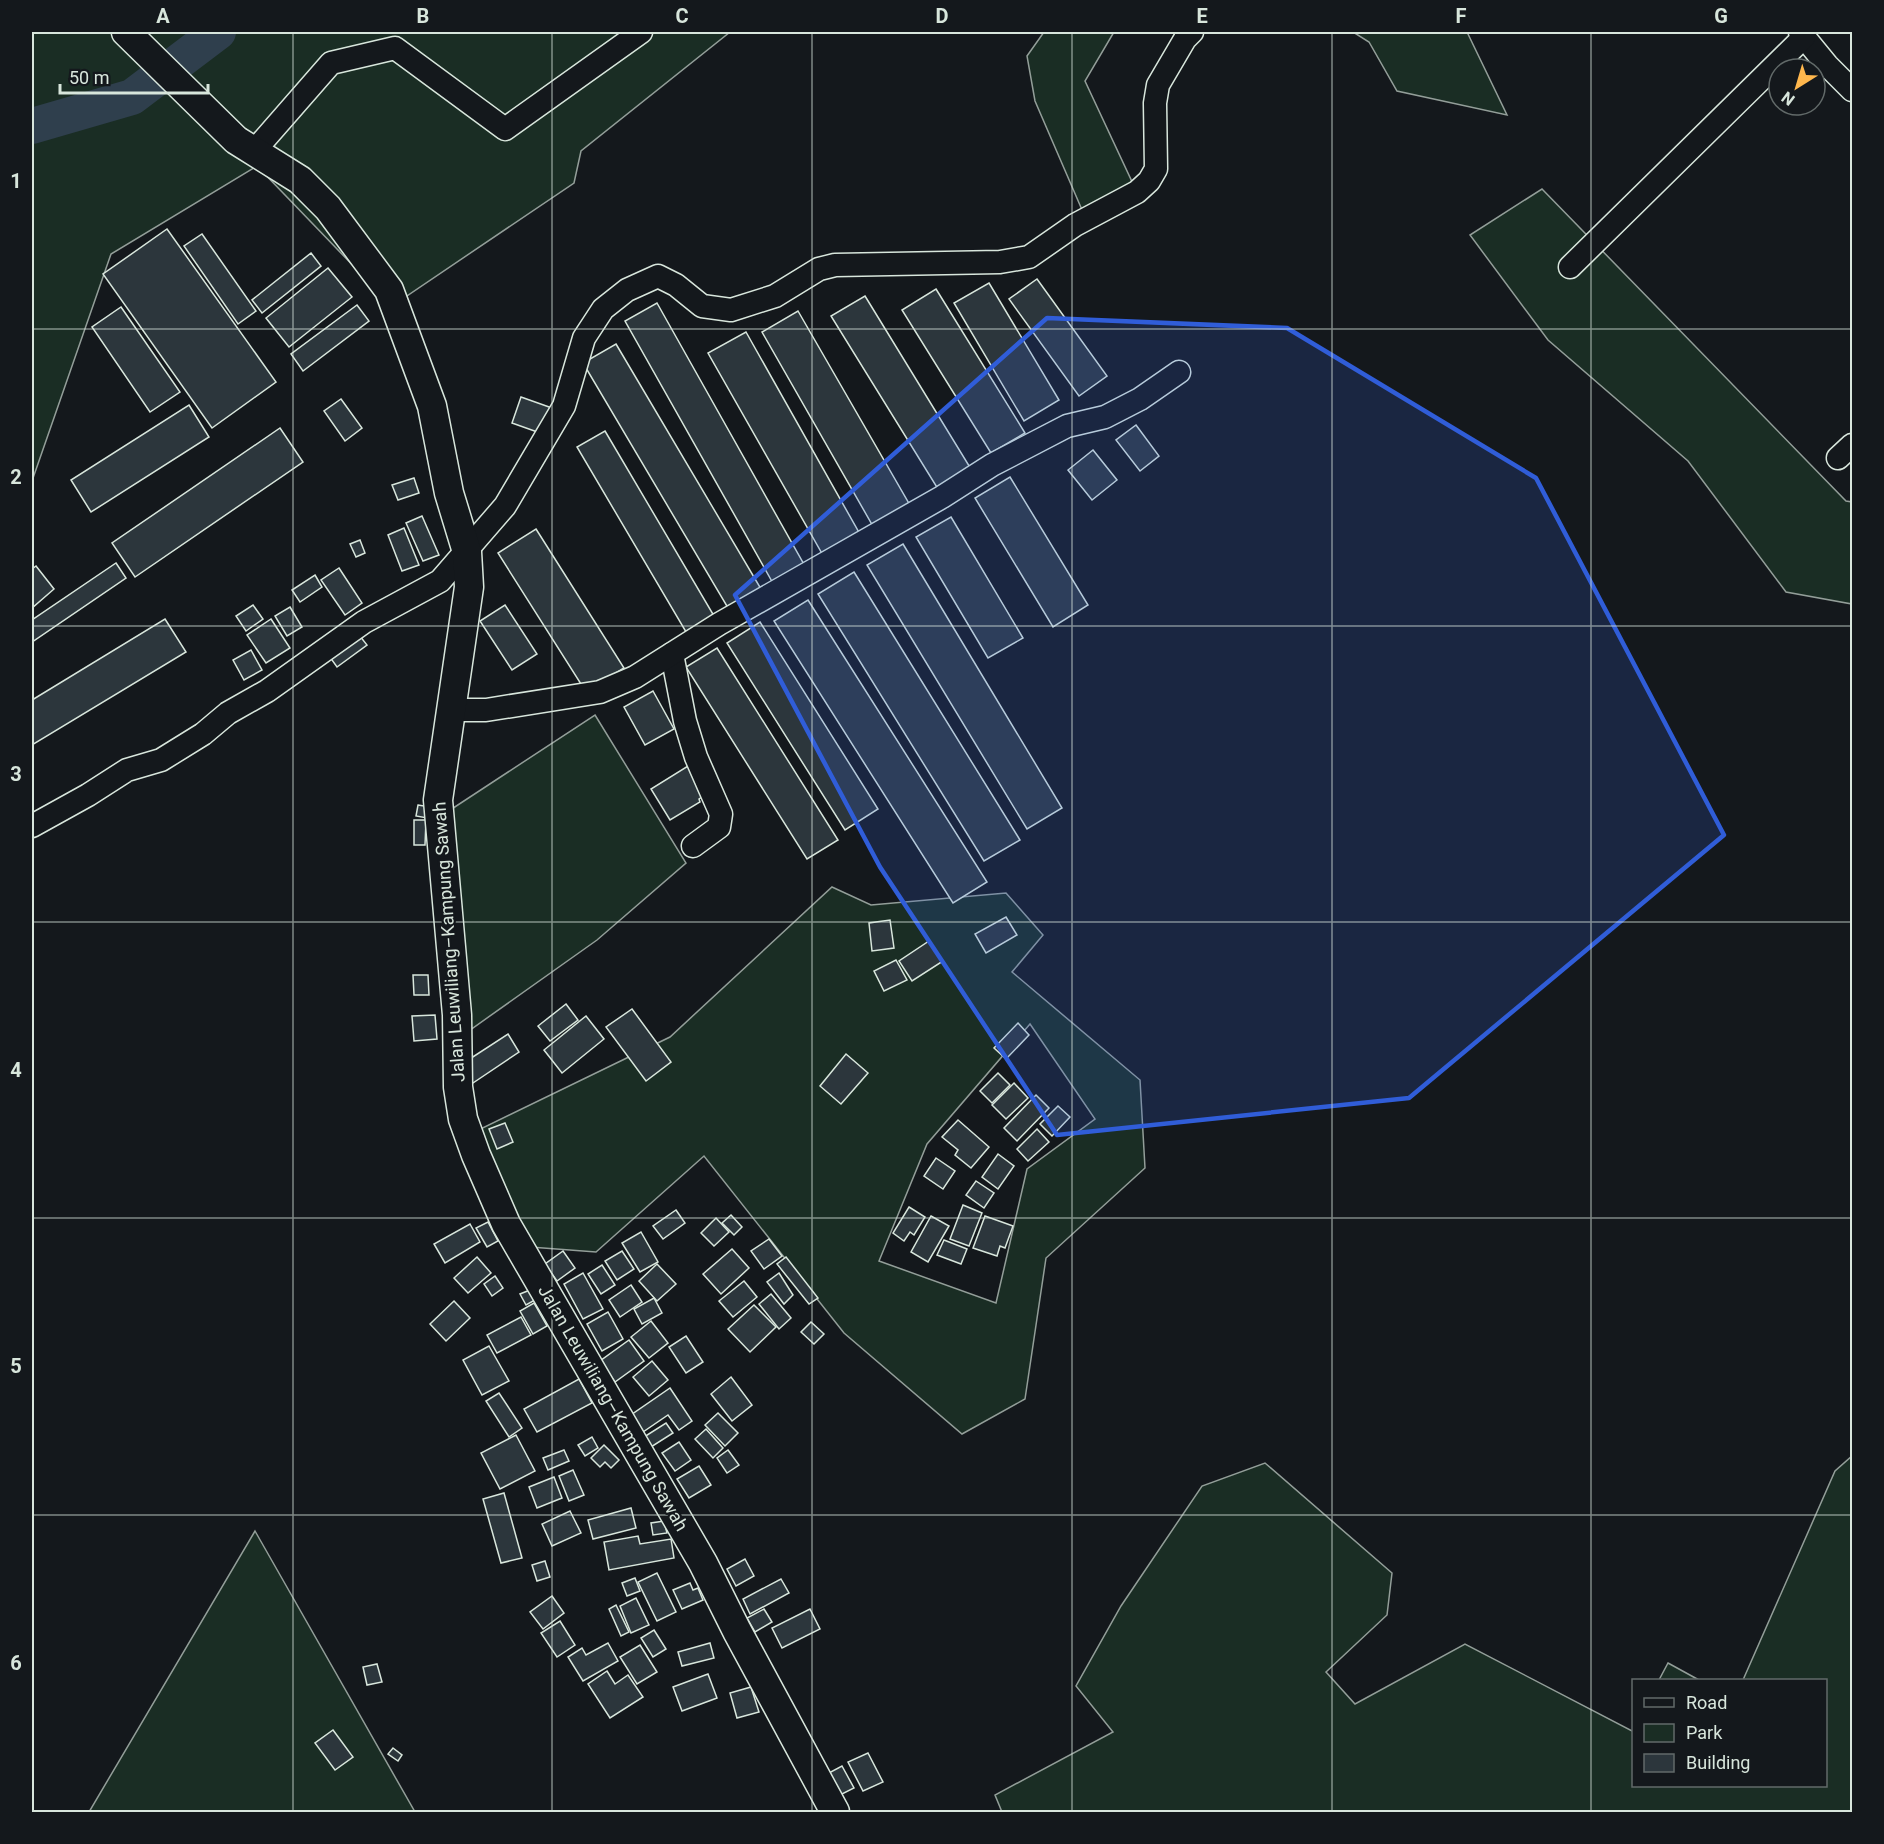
<svg xmlns="http://www.w3.org/2000/svg" width="1884" height="1844" font-family="Roboto,sans-serif">
  <style>
    .green { fill: #1a2d24; stroke: #939e99; stroke-width: 1.5; fill-rule: evenodd }
    .lines { fill: none; stroke-linecap: round; stroke-linejoin: round }
    .river { stroke: #2f3f4d; stroke-width: 36 }
    .building { fill: #2c363c; stroke: #d8e6dc; stroke-width: 1.5 }
    .minor-casing { stroke: #d8e6dc; stroke-width: 25 }
    .major-casing { stroke: #d8e6dc; stroke-width: 31 }
    .minor { stroke: #14181c; stroke-width: 22 }
    .major { stroke: #14181c; stroke-width: 28 }
    .marked { fill: #305dd8; fill-opacity: 0.2; stroke: #305dd8; stroke-width: 4.5; stroke-linejoin: round }
    .grid { fill: none; stroke: #d8e6dc; stroke-width: 1.5; stroke-opacity: 0.55 }
    .labels { text-anchor: middle; stroke-width: 4.5; stroke-linejoin: round; paint-order: stroke }
    .street-label { font-size: 18px; fill: #d8e6dc; stroke: #14181c }
    .neatline { fill: none; stroke: #d8e6dc; stroke-width: 2 }
    .grid-label { font-size: 20px; text-anchor: middle; font-weight: bold; fill: #d8e6dc }
  </style>
  <rect width="100%" height="100%" fill="#14181c"/>
  <g class="green">
    <polygon points="32,32 730,32 581,151 574,183 392,306 257,166 111,254 32,481"/>
    <polygon points="1044,32 1114,32 1085,81 1141,201 1089,226 1035,101 1027,56"/>
    <polygon points="1353,32 1467,32 1507,115 1397,91 1369,42"/>
    <polygon points="1542,189 1846,501 1852,502 1852,604 1786,592 1688,461 1548,340 1470,235"/>
    <polygon points="595,715 686,863 597,940 449,1045 438,818"/>
    <path d="M832 887 871 905 1006 893 1043 935 1012 972 1140 1080 1145 1168 1046 1258 1025 1399 962 1434 844 1333 704 1156 596 1252 517 1246 464 1137 670 1037ZM1030 1024 1095 1119 1027 1169 996 1303 879 1261 927 1144Z"/>
    <polygon points="1852,1456 1852,1812 1002,1812 995,1795 1113,1732 1076,1686 1121,1606 1202,1486 1265,1463 1392,1573 1387,1615 1326,1672 1355,1704 1465,1644 1632,1731 1633,1729 1634,1786 1826,1786 1826,1680 1743,1680 1835,1471"/>
    <polygon points="255,1531 415,1812 89,1812"/>
    <polygon points="1668,1663 1699,1680 1659,1680"/>
  </g>
  <g class="lines">
    <polyline class="river" points="32,126 132,97 218,32"/>
  </g>
  <g class="building">
    <polygon points="167,229 276,382 212,428 103,274"/>
    <polygon points="202,234 256,311 238,324 184,246"/>
    <polygon points="311,253 321,266 262,313 252,300"/>
    <polygon points="328,268 352,297 289,347 266,318"/>
    <polygon points="1037,279 1107,376 1079,396 1009,299"/>
    <polygon points="989,283 1059,400 1024,421 954,303"/>
    <polygon points="936,289 1025,433 991,453 902,310"/>
    <polygon points="865,296 971,469 938,489 831,316"/>
    <polygon points="657,303 806,568 774,585 625,321"/>
    <polygon points="357,305 369,321 303,371 291,354"/>
    <polygon points="121,307 180,392 150,412 92,327"/>
    <polygon points="798,311 911,507 874,528 762,332"/>
    <polygon points="746,332 861,536 824,557 708,353"/>
    <polygon points="616,344 764,594 731,613 583,363"/>
    <polygon points="521,397 552,408 543,434 512,423"/>
    <polygon points="341,399 362,428 345,441 324,411"/>
    <polygon points="189,405 209,437 91,512 71,480"/>
    <polygon points="1136,425 1159,456 1140,471 1116,440"/>
    <polygon points="280,428 303,462 135,577 112,543"/>
    <polygon points="605,431 717,621 689,637 577,447"/>
    <polygon points="1093,450 1117,480 1092,500 1068,470"/>
    <polygon points="1010,477 1088,605 1053,627 975,498"/>
    <polygon points="414,478 419,493 398,500 392,485"/>
    <polygon points="422,516 439,555 423,561 406,523"/>
    <polygon points="951,517 1023,638 988,658 916,537"/>
    <polygon points="404,528 419,565 402,571 388,535"/>
    <polygon points="536,529 624,668 586,692 498,553"/>
    <polygon points="360,540 365,553 356,557 350,544"/>
    <polygon points="903,544 1062,808 1027,829 867,565"/>
    <polygon points="116,563 126,578 32,642 32,620"/>
    <polygon points="36,566 54,589 32,608 32,569"/>
    <polygon points="339,568 362,603 345,615 321,580"/>
    <polygon points="854,572 1020,840 984,861 818,594"/>
    <polygon points="315,575 322,587 300,602 292,590"/>
    <polygon points="808,600 987,882 953,903 774,621"/>
    <polygon points="253,605 263,619 246,631 236,616"/>
    <polygon points="505,605 537,654 512,670 480,621"/>
    <polygon points="290,607 302,627 287,636 275,616"/>
    <polygon points="165,619 186,652 32,745 32,700"/>
    <polygon points="271,619 290,648 266,663 247,635"/>
    <polygon points="760,622 878,809 845,830 727,643"/>
    <polygon points="356,631 367,645 337,667 327,653"/>
    <polygon points="717,648 838,840 807,859 686,667"/>
    <polygon points="251,650 262,670 244,680 233,660"/>
    <polygon points="653,691 674,729 645,745 624,707"/>
    <polygon points="688,766 706,794 699,799 700,802 670,820 651,789"/>
    <polygon points="418,805 430,807 427,818 416,816"/>
    <polygon points="414,820 426,820 425,845 414,845"/>
    <polygon points="1006,917 1017,935 986,953 975,934"/>
    <polygon points="890,920 894,948 872,951 869,923"/>
    <polygon points="929,941 943,961 912,981 899,961"/>
    <polygon points="896,960 907,980 884,991 874,971"/>
    <polygon points="413,975 428,975 429,995 414,995"/>
    <polygon points="566,1004 578,1020 550,1041 538,1026"/>
    <polygon points="632,1009 671,1062 646,1081 606,1027"/>
    <polygon points="435,1015 437,1039 414,1041 412,1016"/>
    <polygon points="586,1016 604,1039 562,1073 544,1050"/>
    <polygon points="1018,1023 1029,1035 1006,1059 994,1048"/>
    <polygon points="508,1034 519,1052 464,1089 462,1064"/>
    <polygon points="846,1054 868,1073 841,1104 820,1086"/>
    <polygon points="998,1073 1010,1085 992,1103 980,1091"/>
    <polygon points="1014,1083 1028,1098 1006,1119 992,1105"/>
    <polygon points="1036,1095 1049,1108 1017,1141 1004,1128"/>
    <polygon points="1058,1106 1070,1117 1052,1136 1040,1124"/>
    <polygon points="958,1120 989,1147 971,1168 955,1155 958,1150 942,1137"/>
    <polygon points="505,1123 513,1142 497,1149 489,1129"/>
    <polygon points="1037,1129 1049,1142 1028,1161 1017,1149"/>
    <polygon points="998,1154 1014,1166 998,1189 982,1177"/>
    <polygon points="936,1158 955,1171 943,1189 924,1176"/>
    <polygon points="976,1181 994,1193 984,1208 966,1195"/>
    <polygon points="963,1205 982,1213 969,1246 950,1239"/>
    <polygon points="909,1207 925,1217 914,1235 910,1232 904,1241 893,1233"/>
    <polygon points="676,1210 685,1223 663,1239 653,1226"/>
    <polygon points="731,1215 742,1227 734,1235 722,1223"/>
    <polygon points="931,1216 949,1226 928,1262 911,1252"/>
    <polygon points="985,1216 1013,1226 1005,1248 1000,1246 997,1256 973,1248"/>
    <polygon points="716,1218 729,1232 714,1246 701,1233"/>
    <polygon points="488,1222 498,1241 487,1247 476,1228"/>
    <polygon points="470,1224 480,1242 445,1263 434,1244"/>
    <polygon points="641,1232 658,1262 640,1272 622,1243"/>
    <polygon points="769,1239 782,1256 764,1269 751,1251"/>
    <polygon points="944,1240 967,1249 961,1264 937,1255"/>
    <polygon points="732,1249 749,1268 721,1294 703,1274"/>
    <polygon points="563,1251 575,1268 557,1281 545,1264"/>
    <polygon points="622,1251 634,1269 617,1280 605,1261"/>
    <polygon points="477,1257 491,1273 468,1293 454,1278"/>
    <polygon points="786,1257 818,1298 809,1304 777,1264"/>
    <polygon points="657,1264 676,1284 657,1301 639,1281"/>
    <polygon points="602,1265 615,1285 601,1294 588,1274"/>
    <polygon points="583,1273 603,1309 583,1319 564,1284"/>
    <polygon points="779,1273 793,1295 784,1304 767,1282"/>
    <polygon points="495,1276 503,1288 492,1296 484,1284"/>
    <polygon points="744,1281 757,1297 733,1317 719,1301"/>
    <polygon points="631,1285 642,1302 620,1317 609,1300"/>
    <polygon points="530,1290 535,1300 526,1305 520,1294"/>
    <polygon points="771,1294 791,1318 779,1329 759,1304"/>
    <polygon points="654,1298 662,1313 642,1324 634,1309"/>
    <polygon points="454,1301 470,1318 446,1341 430,1324"/>
    <polygon points="534,1303 547,1326 533,1334 520,1311"/>
    <polygon points="754,1305 776,1327 750,1352 728,1329"/>
    <polygon points="608,1312 623,1339 602,1351 587,1324"/>
    <polygon points="521,1317 531,1335 497,1353 487,1335"/>
    <polygon points="651,1321 668,1343 649,1358 631,1337"/>
    <polygon points="811,1322 824,1334 814,1344 801,1332"/>
    <polygon points="686,1336 703,1362 686,1373 669,1347"/>
    <polygon points="629,1340 644,1361 615,1382 600,1361"/>
    <polygon points="489,1346 509,1381 482,1395 463,1360"/>
    <polygon points="652,1361 668,1380 649,1396 633,1377"/>
    <polygon points="731,1377 752,1405 732,1421 711,1394"/>
    <polygon points="579,1379 592,1403 537,1432 524,1409"/>
    <polygon points="670,1388 692,1421 679,1430 668,1415 640,1434 628,1417"/>
    <polygon points="499,1393 522,1428 509,1437 486,1401"/>
    <polygon points="718,1413 738,1433 725,1446 705,1425"/>
    <polygon points="666,1423 673,1433 651,1447 644,1437"/>
    <polygon points="706,1429 723,1448 713,1458 695,1439"/>
    <polygon points="516,1435 535,1471 500,1489 481,1453"/>
    <polygon points="592,1437 598,1448 585,1456 578,1445"/>
    <polygon points="679,1442 691,1460 675,1471 662,1453"/>
    <polygon points="604,1445 619,1460 611,1468 605,1462 600,1467 591,1458"/>
    <polygon points="564,1450 569,1461 548,1470 543,1458"/>
    <polygon points="728,1450 739,1465 727,1473 717,1458"/>
    <polygon points="699,1466 711,1485 689,1498 677,1479"/>
    <polygon points="573,1470 584,1495 569,1501 559,1476"/>
    <polygon points="554,1477 562,1498 537,1508 529,1487"/>
    <polygon points="504,1493 522,1558 501,1563 483,1499"/>
    <polygon points="631,1508 636,1528 593,1539 588,1520"/>
    <polygon points="570,1511 581,1533 552,1546 542,1524"/>
    <polygon points="664,1521 667,1533 653,1535 651,1523"/>
    <polygon points="638,1536 640,1544 671,1539 674,1558 609,1570 604,1542"/>
    <polygon points="745,1559 754,1576 736,1586 727,1569"/>
    <polygon points="545,1561 550,1577 537,1581 532,1565"/>
    <polygon points="657,1573 676,1612 657,1621 638,1582"/>
    <polygon points="635,1578 640,1591 627,1596 622,1583"/>
    <polygon points="781,1579 789,1593 750,1614 743,1599"/>
    <polygon points="690,1583 693,1590 698,1588 703,1600 682,1609 673,1590"/>
    <polygon points="552,1596 564,1613 543,1629 530,1612"/>
    <polygon points="636,1598 649,1625 631,1633 620,1606"/>
    <polygon points="616,1605 629,1632 621,1636 609,1609"/>
    <polygon points="764,1609 772,1622 755,1632 747,1618"/>
    <polygon points="810,1609 820,1629 782,1648 772,1628"/>
    <polygon points="560,1621 575,1645 557,1657 541,1633"/>
    <polygon points="654,1630 666,1649 653,1657 641,1638"/>
    <polygon points="608,1643 618,1661 583,1681 568,1657 582,1648 586,1655"/>
    <polygon points="710,1643 714,1658 682,1666 678,1652"/>
    <polygon points="640,1645 657,1672 637,1684 620,1657"/>
    <polygon points="377,1664 382,1682 367,1685 363,1667"/>
    <polygon points="607,1671 615,1684 628,1675 643,1697 610,1718 588,1684"/>
    <polygon points="708,1674 717,1698 682,1711 673,1687"/>
    <polygon points="751,1687 759,1712 737,1718 730,1693"/>
    <polygon points="333,1730 353,1757 335,1770 315,1743"/>
    <polygon points="393,1748 402,1755 398,1761 388,1754"/>
    <polygon points="868,1753 883,1782 863,1791 848,1762"/>
    <polygon points="842,1766 854,1788 836,1797 825,1775"/>
  </g>
  <g class="lines">
    <defs>
      <g id="minor">
        <polyline points="1800,32 1827,65 1852,90"/>
        <polyline points="255,150 331,63 395,48 505,129 641,32"/>
        <polyline points="1570,267 1804,37"/>
        <polyline points="1838,458 1852,445"/>
        <polyline points="672,654 685,721 696,757 721,814 719,827 693,846"/>
        <polyline points="452,710 486,710 600,692 635,677 719,624 942,497 992,465 1067,426 1105,417 1140,399 1179,372"/>
        <polyline points="32,826 88,795 127,770 161,760 203,734 228,713 267,691 364,622 440,581 505,506 564,406 584,338 603,309 627,290 658,276 676,285 702,306 731,310 775,296 819,269 835,265 1000,262 1029,257 1075,225 1137,192 1149,181 1156,169 1155,103 1158,85 1185,39 1192,32"/>
      </g>
      <polyline id="major" points="126,32 236,140 300,180 328,208 389,290 432,406 449,493 467,552 469,587 438,800 457,1015 458,1087 463,1119 476,1155 506,1224 703,1563 737,1631 835,1812"/>
    </defs>
    <use href="#minor" class="minor-casing"/>
    <use href="#major" class="major-casing"/>
    <use href="#minor" class="minor"/>
    <use href="#major" class="major"/>
  </g>
  <path class="marked" d="M1047 318 1287 328 1536 478 1724 835 1409 1098 1057 1135 880 867 735 595Z"/>
  <path class="grid" d="M293 32V1812M552 32V1812M812 32V1812M1072 32V1812M1332 32V1812M1591 32V1812M32 329H1852M32 626H1852M32 922H1852M32 1218H1852M32 1515H1852"/>
  <g class="labels">
    <g class="street-label">
      <text transform="translate(449 942) rotate(-94)" y="6">Jalan Leuwiliang–Kampung Sawah</text>
      <text transform="translate(613 1408) rotate(60)" y="6">Jalan Leuwiliang–Kampung Sawah</text>
    </g>
  </g>
  <rect width="1884" height="1844" fill="none" stroke="#14181c" stroke-width="66"/>
  <rect x="1632" y="1679" width="195" height="108" fill="#14181c" stroke="#626a69" stroke-width="1.5"/>
  <rect x="1644" y="1698" width="30" height="9" fill="#14181c" stroke="#626a69" stroke-width="1.5"/>
  <text x="1686" y="1709" font-size="18" fill="#d8e6dc">Road</text>
  <rect x="1644" y="1724" width="30" height="18" fill="#1a2d24" stroke="#626a69" stroke-width="1.5"/>
  <text x="1686" y="1739" font-size="18" fill="#d8e6dc">Park</text>
  <rect x="1644" y="1754" width="30" height="18" fill="#2c363c" stroke="#626a69" stroke-width="1.5"/>
  <text x="1686" y="1769" font-size="18" fill="#d8e6dc">Building</text>
  <g transform="translate(1797 87) rotate(217)"><circle r="28" fill="#14181c" stroke="#626a69" stroke-width="1.5"/>
  <path d="M0-4.5L10 22L0 15L-10 22Z" fill="#ffb74d"/>
  <text y="-9" font-size="16" font-weight="bold" text-anchor="middle" fill="#d8e6dc">N</text>
  </g>
  <path d="M60 84v9h148v-9" fill="none" stroke="#d8e6dc" stroke-width="3"/>
  <text x="69" y="84" font-size="18" fill="#d8e6dc" stroke="#14181c" stroke-width="4.5" paint-order="stroke">50 m</text>
  <rect x="33" y="33" width="1818" height="1778" class="neatline"/>
  <g class="grid-label">
    <text x="163" y="23">A</text>
    <text x="423" y="23">B</text>
    <text x="682" y="23">C</text>
    <text x="942" y="23">D</text>
    <text x="1202" y="23">E</text>
    <text x="1461" y="23">F</text>
    <text x="1721" y="23">G</text>
    <text x="16" y="188">1</text>
    <text x="16" y="484">2</text>
    <text x="16" y="781">3</text>
    <text x="16" y="1077">4</text>
    <text x="16" y="1373">5</text>
    <text x="16" y="1670">6</text>
  </g>
</svg>
